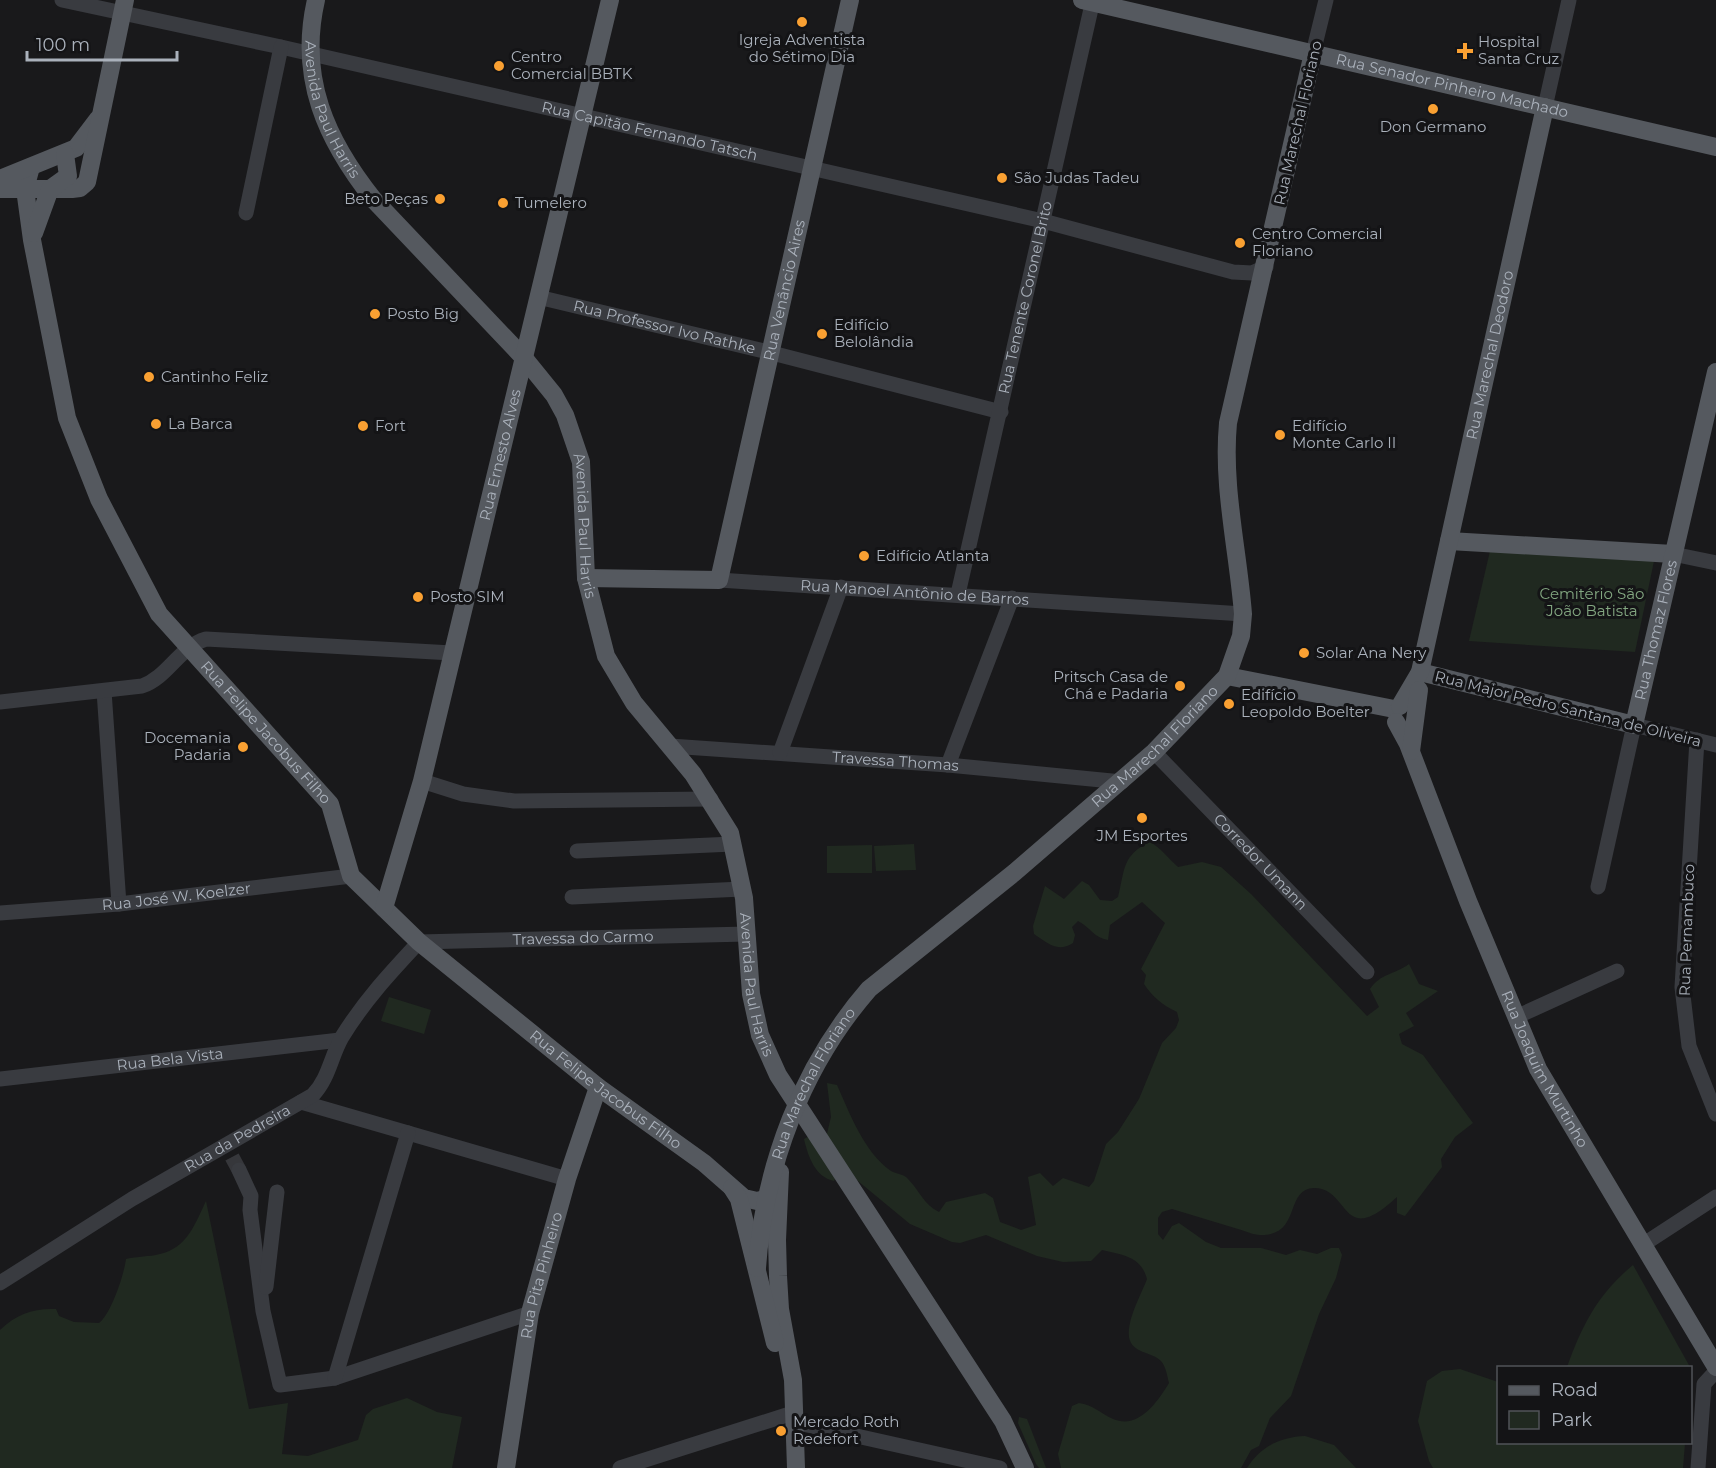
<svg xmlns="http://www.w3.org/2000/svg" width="1716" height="1468" font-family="Montserrat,sans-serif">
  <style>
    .green { fill: #202920 }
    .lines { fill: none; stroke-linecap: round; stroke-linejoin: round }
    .minor-tunnel { stroke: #36373b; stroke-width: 15; stroke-dasharray: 15 8; stroke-linecap: butt }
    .minor { stroke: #393b40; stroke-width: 15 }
    .major { stroke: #55595f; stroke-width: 18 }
    .poi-dot { fill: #f9a032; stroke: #141416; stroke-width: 2 }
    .labels { text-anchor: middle; stroke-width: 6; stroke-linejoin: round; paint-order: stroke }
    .poi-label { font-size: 15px; fill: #aab1bb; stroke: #141416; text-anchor: start }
    .street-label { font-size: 15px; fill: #aab1bb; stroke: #141416 }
    .park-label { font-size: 15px; fill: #83a781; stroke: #141416 }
  </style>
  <rect width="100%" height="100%" fill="#19191b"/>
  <g class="green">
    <polygon points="1490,551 1654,561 1635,652 1469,641"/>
    <path d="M1150 842C1160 847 1169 859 1178 867L1202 862 1221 867 1251 894 1367 1016 1379 1007 1370 989C1381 973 1394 975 1409 964L1419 984 1438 991 1406 1013 1414 1026 1399 1034 1402 1044 1423 1055 1473 1123 1455 1137 1441 1159 1442 1167 1405 1216 1397 1213V1197C1340 1250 1351 1188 1314 1188 1284 1189 1302 1236 1260 1235 1254 1235 1245 1231 1238 1229 1216 1222 1194 1216 1172 1209L1162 1212 1158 1218V1234L1163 1240 1172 1226 1179 1223 1206 1242 1221 1248H1261L1286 1255 1300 1250 1317 1254 1331 1248H1339L1342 1255 1336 1278 1319 1314 1291 1396 1270 1418 1259 1446 1251 1450 1241 1468H1061L1058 1454 1072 1406 1079 1403C1093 1405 1100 1413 1113 1419 1139 1430 1158 1401 1169 1383 1167 1375 1166 1367 1161 1361 1151 1351 1132 1354 1129 1337 1127 1319 1141 1295 1147 1279 1141 1256 1122 1255 1102 1250L1091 1261 1063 1262 1037 1256 986 1235 960 1243 952 1242 910 1224 841 1167 834 1181C815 1177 808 1156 804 1139L811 1135 825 1142 831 1117 827 1083 837 1085C850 1114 864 1152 891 1171 896 1174 904 1174 908 1179 919 1190 924 1205 939 1212L946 1202 985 1193 993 1198 1000 1222 1021 1230 1036 1225 1028 1177 1040 1173 1053 1186 1063 1178 1089 1187 1094 1181 1106 1144 1118 1132 1139 1099 1162 1043 1176 1028 1179 1020 1177 1012C1162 1005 1153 997 1144 984L1146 975 1141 969 1165 923 1142 902 1110 925 1108 940C1094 938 1090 927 1078 921L1072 927 1075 935 1073 943C1057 953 1048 943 1034 934L1033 926 1045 886 1064 899 1082 881 1089 885 1100 900 1112 901 1118 897C1125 869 1122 855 1150 842Z"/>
    <polygon points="914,844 916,870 876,871 874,846"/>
    <polygon points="872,845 872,873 827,873 827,846"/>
    <polygon points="389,997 431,1010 424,1034 381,1021"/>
    <path d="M206 1201 249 1409 288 1403 282 1454 308 1456 358 1440 366 1415 373 1409 407 1398 437 1412 462 1417 452 1468H0V1330C16 1314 34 1308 56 1309L59 1316 74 1322 99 1323C111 1314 124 1275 126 1259 138 1256 149 1257 160 1254 187 1248 195 1224 206 1201Z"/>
    <path d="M1633 1265 1690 1367H1567C1582 1325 1598 1294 1633 1265Z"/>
    <polygon points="1460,1369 1498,1382 1498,1442 1685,1443 1683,1468 1433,1468 1429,1461 1418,1421 1427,1381 1442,1371"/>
    <polygon points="1019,1417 1027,1419 1046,1468 1039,1468 1036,1464 1018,1423"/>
    <path d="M1305 1436 1334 1445 1356 1468H1247C1260 1447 1280 1437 1305 1436Z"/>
  </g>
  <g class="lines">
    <polyline class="minor-tunnel" points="232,1157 239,1170"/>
    <g class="minor">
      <path id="s1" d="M62 0 281 47 1043 221 1233 272 1252 273 1266 267"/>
      <polyline points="1313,53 1326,0"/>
      <polyline points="1545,107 1569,0"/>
      <polyline points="246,213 281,47"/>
      <path id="s2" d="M538 297 772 353 1001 412"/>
      <polyline points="1673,554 1716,563"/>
      <path id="s3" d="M719 580 1243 614"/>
      <path id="s4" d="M958 594 1093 0"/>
      <polyline points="104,691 119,904"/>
      <path d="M0 702 142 686C168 677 179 647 206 639L452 653"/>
      <polyline points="1697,740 1682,987 1689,1046 1716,1114"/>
      <path id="s5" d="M670 746 948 765 1122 782"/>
      <path id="s6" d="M1154 752 1367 972"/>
      <polyline points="780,753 841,587"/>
      <polyline points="948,765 1012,598"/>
      <polyline points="422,781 463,794 514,801 711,799"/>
      <polyline points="577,851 733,844"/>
      <polyline points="1598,887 1634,725 1716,745"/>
      <polyline points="572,897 742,889"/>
      <path id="s7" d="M0 913 119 904 351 876"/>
      <polyline points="1516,1017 1617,971"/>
      <path id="s8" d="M0 1079 340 1040"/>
      <polyline points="301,1102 567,1179"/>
      <polyline points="239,1170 251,1196 250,1210 263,1311 280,1385 335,1378 530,1313"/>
      <polyline points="1644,1244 1716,1197"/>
      <path id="s9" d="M0 1283 132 1199 313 1095C329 1078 331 1056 342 1037 364 1001 391 972 419 942L747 934"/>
      <polyline points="266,1287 277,1192"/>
      <polyline points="335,1378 408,1133"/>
      <polyline points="794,1422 1000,1468"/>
      <polyline points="620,1468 793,1413"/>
      <polyline points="1698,1468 1704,1384 1716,1371"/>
    </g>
    <g class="major">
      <path id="s10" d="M316 0C298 78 326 140 374 200L524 358 554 395 565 415 581 462 586 578 606 656 634 703 693 774 730 833 744 898 751 994 760 1035 778 1075 1003 1421 1025 1468"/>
      <path id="s11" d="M1082 0 1716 147"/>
      <path id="s12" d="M31 167 25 189 32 240 67 418 99 499 159 614 330 804 351 876 419 942 598 1087 704 1163 744 1198 757 1201 765 1199"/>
      <polyline points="0,179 76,148 98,119"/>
      <polyline points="0,189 72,189 80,188 87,182 125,0"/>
      <polyline points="34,233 50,189 68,176 65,154"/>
      <polyline points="1449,541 1673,554"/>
      <path id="s13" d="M586 578 719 580 850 0"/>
      <path id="s14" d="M1420 672 1634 725 1716 372"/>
      <polyline points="1227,676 1394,709"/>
      <path id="s15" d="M1400 706 1420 672 1545 107"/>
      <path id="s16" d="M1396 722 1408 744 1468 901 1538 1069 1716 1367"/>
      <polyline points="1411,751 1419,690"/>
      <path id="s17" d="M384 908 422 781 610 0"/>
      <polyline points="780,1172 777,1240 778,1276 780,1309 793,1380 796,1468"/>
      <polyline points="732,1188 739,1199 775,1343"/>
      <path id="s18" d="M757 1268C764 1167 802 1066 869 989L1015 872 1154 752 1227 676 1241 636 1243 614C1238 550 1222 486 1228 423L1313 53"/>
      <path id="s19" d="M506 1468 530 1313 567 1179 598 1087"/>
    </g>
  </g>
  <g class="poi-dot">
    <circle cx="802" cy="22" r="6"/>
    <path d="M1462 42h6v6h6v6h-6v6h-6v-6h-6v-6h6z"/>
    <circle cx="499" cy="66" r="6"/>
    <circle cx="1433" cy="109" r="6"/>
    <circle cx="1002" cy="178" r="6"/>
    <circle cx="440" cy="199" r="6"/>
    <circle cx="503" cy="203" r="6"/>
    <circle cx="1240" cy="243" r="6"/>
    <circle cx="375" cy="314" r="6"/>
    <circle cx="822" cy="334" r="6"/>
    <circle cx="149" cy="377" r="6"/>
    <circle cx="156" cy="424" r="6"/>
    <circle cx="363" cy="426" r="6"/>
    <circle cx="1280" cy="435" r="6"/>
    <circle cx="864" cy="556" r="6"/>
    <circle cx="418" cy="597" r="6"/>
    <circle cx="1304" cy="653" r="6"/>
    <circle cx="1180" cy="686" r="6"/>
    <circle cx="1229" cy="704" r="6"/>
    <circle cx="243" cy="747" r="6"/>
    <circle cx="1142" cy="818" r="6"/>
    <circle cx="781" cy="1431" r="6"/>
  </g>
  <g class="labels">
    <g class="poi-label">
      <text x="802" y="45" text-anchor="middle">Igreja Adventista<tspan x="802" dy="17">do Sétimo Dia</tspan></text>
      <text x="1478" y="47">Hospital<tspan x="1478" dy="17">Santa Cruz</tspan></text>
      <text x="511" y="62">Centro<tspan x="511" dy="17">Comercial BBTK</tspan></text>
      <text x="1433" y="132" text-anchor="middle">Don Germano</text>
      <text x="1014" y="183">São Judas Tadeu</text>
      <text x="428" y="204" text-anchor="end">Beto Peças</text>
      <text x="515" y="208">Tumelero</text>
      <text x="1252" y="239">Centro Comercial<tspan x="1252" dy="17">Floriano</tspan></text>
      <text x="387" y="319">Posto Big</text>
      <text x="834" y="330">Edifício<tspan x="834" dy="17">Belolândia</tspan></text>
      <text x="161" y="382">Cantinho Feliz</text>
      <text x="168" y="429">La Barca</text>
      <text x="375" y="431">Fort</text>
      <text x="1292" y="431">Edifício<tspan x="1292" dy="17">Monte Carlo II</tspan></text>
      <text x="876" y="561">Edifício Atlanta</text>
      <text x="430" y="602">Posto SIM</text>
      <text x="1316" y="658">Solar Ana Nery</text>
      <text x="1168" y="682" text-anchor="end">Pritsch Casa de<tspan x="1168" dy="17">Chá e Padaria</tspan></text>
      <text x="1241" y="700">Edifício<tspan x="1241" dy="17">Leopoldo Boelter</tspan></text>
      <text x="231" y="743" text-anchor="end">Docemania<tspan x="231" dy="17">Padaria</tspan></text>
      <text x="1142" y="841" text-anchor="middle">JM Esportes</text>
      <text x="793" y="1427">Mercado Roth<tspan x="793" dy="17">Redefort</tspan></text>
    </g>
    <g class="street-label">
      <text dy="5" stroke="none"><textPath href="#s11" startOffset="380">Rua Senador Pinheiro Machado</textPath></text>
      <text dy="5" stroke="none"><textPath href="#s10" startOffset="114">Avenida Paul Harris</textPath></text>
      <text transform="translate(1298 123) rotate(-77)" y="5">Rua Marechal Floriano</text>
      <text dy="5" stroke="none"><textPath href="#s1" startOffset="602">Rua Capitão Fernando Tatsch</textPath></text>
      <text dy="5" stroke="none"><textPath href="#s13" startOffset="430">Rua Venâncio Aires</textPath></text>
      <text dy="5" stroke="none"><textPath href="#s4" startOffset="304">Rua Tenente Coronel Brito</textPath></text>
      <text dy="5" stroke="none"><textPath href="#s2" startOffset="130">Rua Professor Ivo Rathke</textPath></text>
      <text dy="5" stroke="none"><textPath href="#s15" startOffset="364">Rua Marechal Deodoro</textPath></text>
      <text dy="5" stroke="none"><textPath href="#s17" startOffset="468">Rua Ernesto Alves</textPath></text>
      <text dy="5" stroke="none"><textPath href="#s10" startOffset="618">Avenida Paul Harris</textPath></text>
      <text dy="5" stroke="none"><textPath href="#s3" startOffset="196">Rua Manoel Antônio de Barros</textPath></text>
      <text dy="5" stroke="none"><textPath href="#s14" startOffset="318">Rua Thomaz Flores</textPath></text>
      <text transform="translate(1568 709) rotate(14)" y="5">Rua Major Pedro Santana de Oliveira</text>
      <text dy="5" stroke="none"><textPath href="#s12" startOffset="632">Rua Felipe Jacobus Filho</textPath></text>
      <text dy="5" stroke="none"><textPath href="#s18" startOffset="681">Rua Marechal Floriano</textPath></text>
      <text dy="5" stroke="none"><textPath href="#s5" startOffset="226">Travessa Thomas</textPath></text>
      <text dy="5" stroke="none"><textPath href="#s6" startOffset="153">Corredor Umann</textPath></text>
      <text dy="5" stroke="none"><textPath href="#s7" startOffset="177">Rua José W. Koelzer</textPath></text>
      <text transform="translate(1687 930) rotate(-88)" y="5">Rua Pernambuco</text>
      <text dy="5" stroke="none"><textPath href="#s9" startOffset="717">Travessa do Carmo</textPath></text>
      <text dy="5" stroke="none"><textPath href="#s10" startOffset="1122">Avenida Paul Harris</textPath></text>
      <text dy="5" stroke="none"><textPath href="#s8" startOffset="171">Rua Bela Vista</textPath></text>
      <text dy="5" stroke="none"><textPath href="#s16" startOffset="378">Rua Joaquim Murtinho</textPath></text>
      <text dy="5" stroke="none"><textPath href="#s18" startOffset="195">Rua Marechal Floriano</textPath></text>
      <text dy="5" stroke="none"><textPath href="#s12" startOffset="1136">Rua Felipe Jacobus Filho</textPath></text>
      <text dy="5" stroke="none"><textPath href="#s9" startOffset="278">Rua da Pedreira</textPath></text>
      <text dy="5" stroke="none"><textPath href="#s19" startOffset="196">Rua Pita Pinheiro</textPath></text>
    </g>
    <g class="park-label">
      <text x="1592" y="599">Cemitério São<tspan x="1592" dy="17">João Batista</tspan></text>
    </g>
  </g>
  <rect x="1497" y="1366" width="195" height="78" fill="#141416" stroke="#505358" stroke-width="1.5"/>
  <rect x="1509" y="1386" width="30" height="9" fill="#55595f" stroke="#505358" stroke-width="1.5"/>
  <text x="1551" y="1396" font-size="18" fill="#aab1bb">Road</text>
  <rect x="1509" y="1411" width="30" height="18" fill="#202920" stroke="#505358" stroke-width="1.5"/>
  <text x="1551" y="1426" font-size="18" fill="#aab1bb">Park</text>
  <path d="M27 51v9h150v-9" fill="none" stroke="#aab1bb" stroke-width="3"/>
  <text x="36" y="51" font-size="18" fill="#aab1bb" stroke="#141416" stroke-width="4.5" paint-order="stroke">100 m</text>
</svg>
